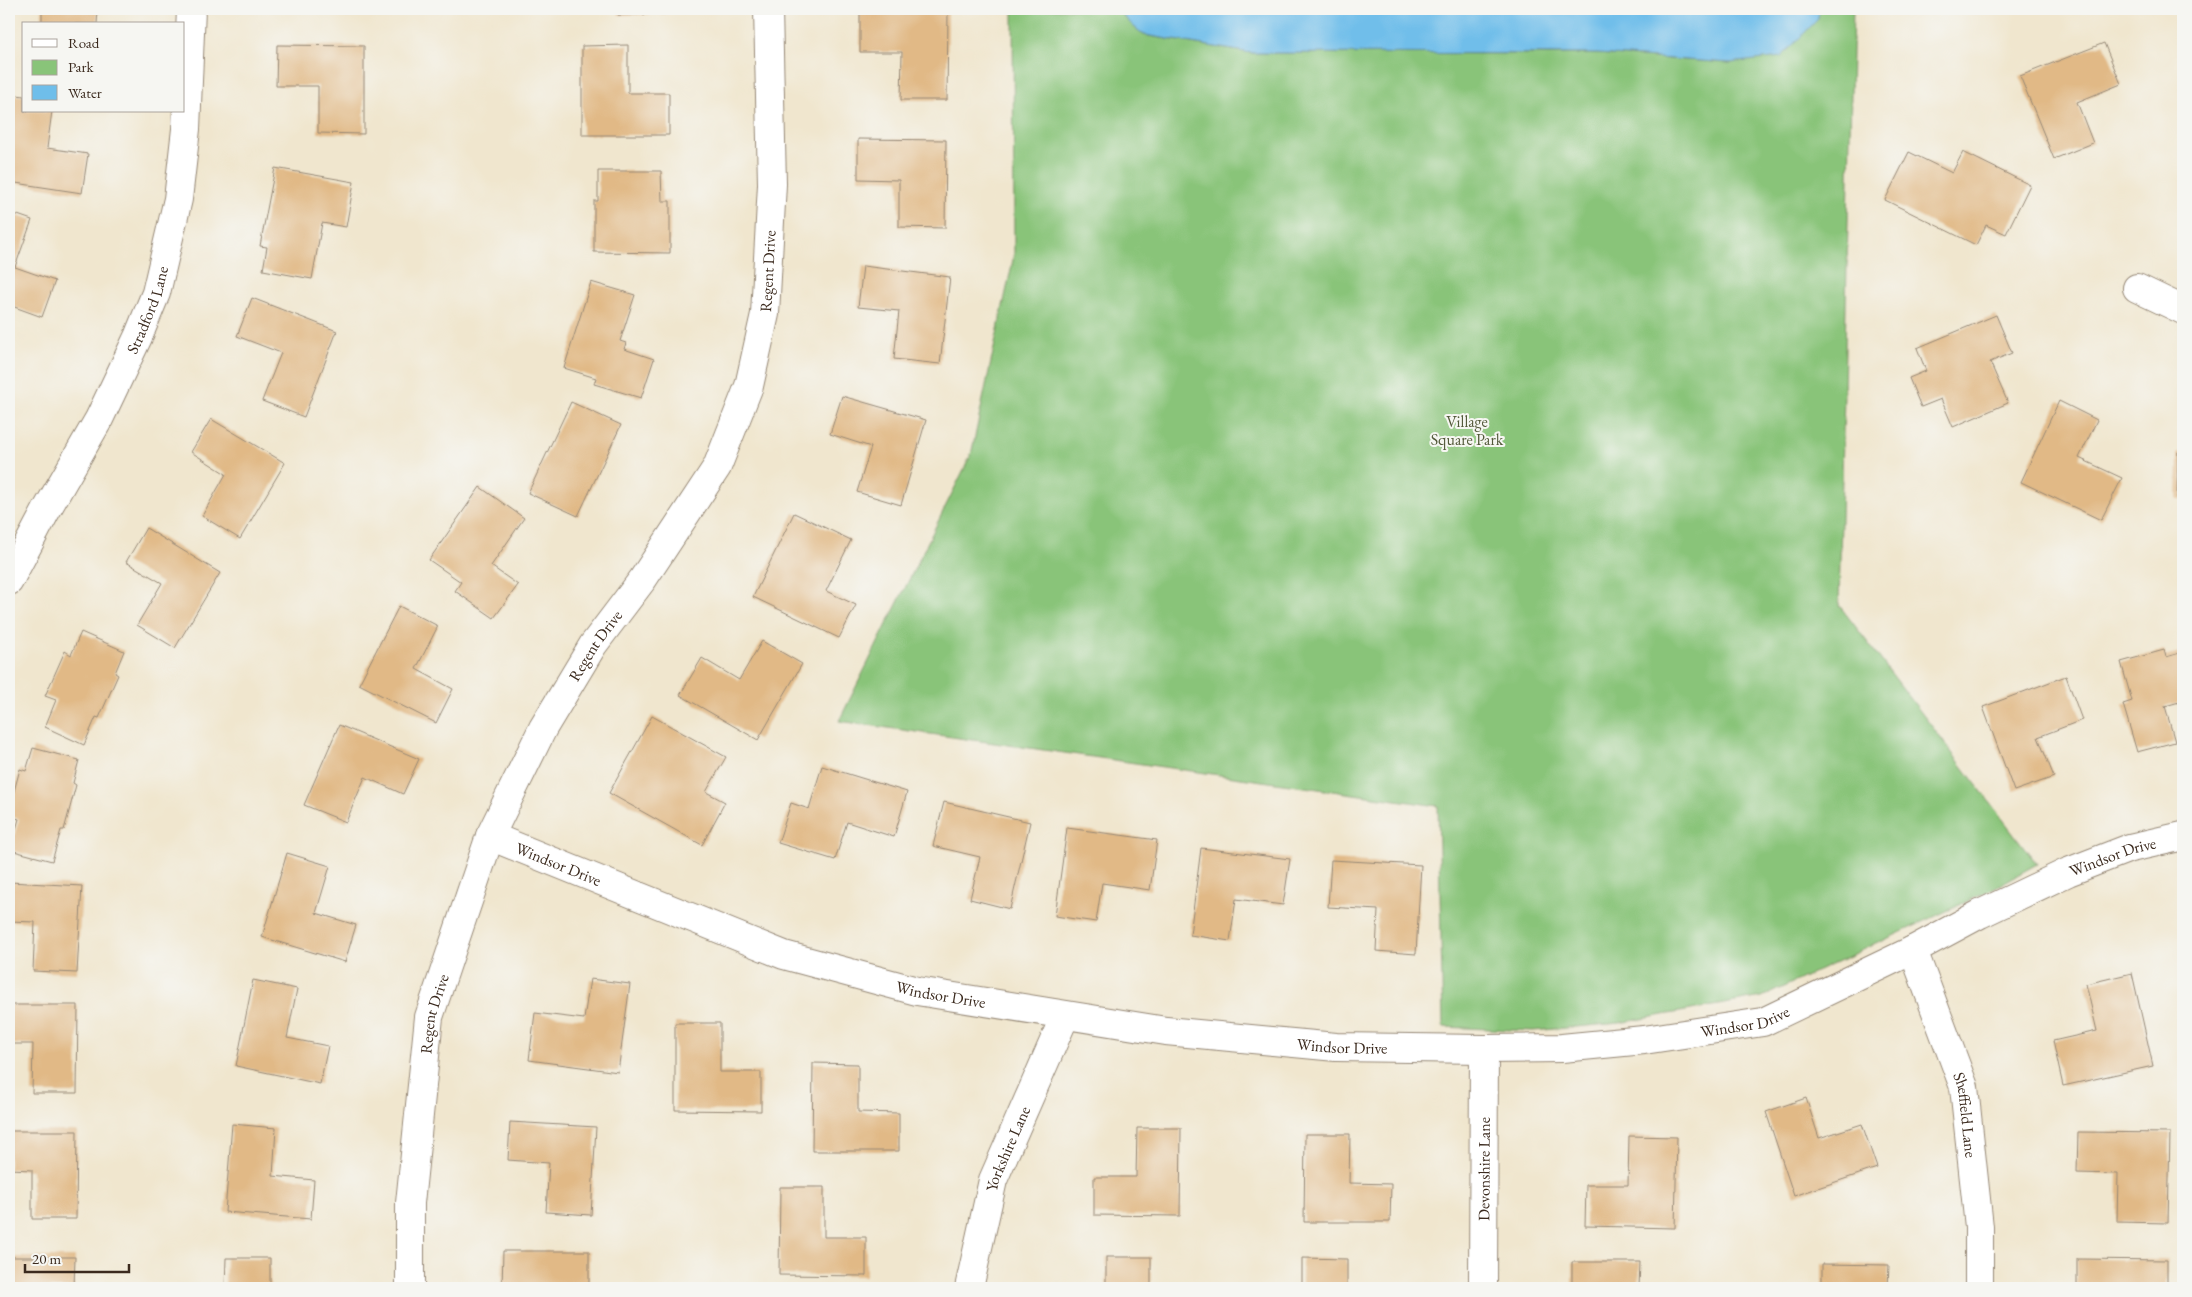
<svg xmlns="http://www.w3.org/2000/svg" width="2192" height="1297" font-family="'EB Garamond',serif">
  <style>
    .green { fill: #89c479; stroke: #62774c }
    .water { fill: #6fbeea; stroke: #557484 }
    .building { fill: #e1b986 }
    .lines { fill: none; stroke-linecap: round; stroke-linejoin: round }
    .minor-casing { stroke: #968876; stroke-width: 30 }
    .minor { stroke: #fff; stroke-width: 28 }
    .labels { text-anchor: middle; stroke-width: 4; stroke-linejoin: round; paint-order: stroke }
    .street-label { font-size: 16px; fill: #3b2a1e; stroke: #f6f6f2 }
    .park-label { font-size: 16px; fill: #525839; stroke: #f6f6f2 }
  </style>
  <rect width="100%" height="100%" fill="#f6f6f2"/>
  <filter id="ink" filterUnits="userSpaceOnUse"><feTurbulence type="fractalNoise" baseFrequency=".02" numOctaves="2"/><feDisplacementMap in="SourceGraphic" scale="10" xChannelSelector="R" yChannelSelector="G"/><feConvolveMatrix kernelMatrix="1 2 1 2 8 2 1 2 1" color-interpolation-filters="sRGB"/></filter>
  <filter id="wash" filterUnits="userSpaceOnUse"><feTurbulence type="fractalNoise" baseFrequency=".0096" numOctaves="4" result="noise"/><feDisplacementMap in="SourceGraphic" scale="20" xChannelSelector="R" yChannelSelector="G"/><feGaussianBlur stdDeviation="1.12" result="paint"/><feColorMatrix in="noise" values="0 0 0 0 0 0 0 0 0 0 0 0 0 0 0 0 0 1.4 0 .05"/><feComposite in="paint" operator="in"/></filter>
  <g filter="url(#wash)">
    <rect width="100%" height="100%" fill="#f0e6ce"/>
    <polygon class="green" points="1013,9 1117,9 1133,26 1144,35 1251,53 1597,54 1730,63 1818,19 1819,9 1853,9 1839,605 2037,864 1983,894 1762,997 1620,1023 1533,1031 1443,1027 1438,806 839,721 971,455 1014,255"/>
    <polygon class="water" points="1117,9 1819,9 1818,19 1781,57 1730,63 1597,54 1251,53 1144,35 1133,26"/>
    <g id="blocks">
      <g class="building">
        <polygon points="42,9 98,9 97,24 42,24"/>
        <polygon points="618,9 666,9 666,14 618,15"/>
        <polygon points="860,11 948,12 947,100 901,100 902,52 860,52"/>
        <polygon points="2104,43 2121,84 2077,102 2093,143 2054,159 2020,76"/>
        <polygon points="277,45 364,46 364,134 318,133 318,86 276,86"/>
        <polygon points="628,45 628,93 669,93 669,135 582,135 582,46"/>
        <polygon points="10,94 24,96 24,111 52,111 47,148 88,154 82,193 9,182"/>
        <polygon points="858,139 946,140 945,228 899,227 899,180 858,179"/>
        <polygon points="1909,152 1952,173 1963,152 2030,185 2006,234 1986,225 1976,245 1885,200"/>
        <polygon points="275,168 354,182 346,227 322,223 312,279 263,270 267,247 260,246"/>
        <polygon points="598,171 661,171 662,201 670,201 670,253 594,252 594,201 598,201"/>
        <polygon points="9,212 32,220 15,267 55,281 42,317 9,305"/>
        <polygon points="863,266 950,277 940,364 894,359 899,311 858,307"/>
        <polygon points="591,282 635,295 620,341 626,343 624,349 654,359 641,398 594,384 596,378 564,368"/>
        <polygon points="252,298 337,331 304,417 262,401 281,353 237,336"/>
        <polygon points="1996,315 2012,353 1990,362 2008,403 1953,427 1941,399 1921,407 1909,378 1926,371 1917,348"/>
        <polygon points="842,396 926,420 901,505 857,492 871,447 830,434"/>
        <polygon points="2059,401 2097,420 2079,458 2122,478 2101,520 2021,482"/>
        <polygon points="571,402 621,425 578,516 528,493"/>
        <polygon points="211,419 285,463 240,539 202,516 226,474 191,452"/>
        <polygon points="2178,452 2183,452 2183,499 2177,499"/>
        <polygon points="480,487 524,518 491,566 518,585 494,618 455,591 461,582 429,560"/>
        <polygon points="794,513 851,540 826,591 856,605 839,638 753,597"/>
        <polygon points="146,528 220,573 175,648 137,625 162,583 126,562"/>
        <polygon points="399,606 438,626 416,669 453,689 436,723 359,684"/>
        <polygon points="81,632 124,651 115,673 118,675 99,718 96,717 84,745 45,727 56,700 45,696 65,651 71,655"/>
        <polygon points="762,641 802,664 758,740 680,695 702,658 739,680"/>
        <polygon points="2164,650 2166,657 2183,652 2183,701 2165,706 2175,742 2137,752 2123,704 2132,701 2121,662"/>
        <polygon points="2066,676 2082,720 2038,737 2054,777 2014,791 1983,707"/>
        <polygon points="652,716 726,757 706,792 725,802 702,845 609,793"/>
        <polygon points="339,725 419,759 403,794 365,777 346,822 304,805"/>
        <polygon points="33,748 79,760 73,783 76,785 64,830 61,830 52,861 10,850 19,819 9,816 9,810 20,769 26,771"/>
        <polygon points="822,766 907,792 894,837 847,822 835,860 778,843 791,803 809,809"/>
        <polygon points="944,802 1030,822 1010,909 970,899 980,857 933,846"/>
        <polygon points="1067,828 1157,840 1150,890 1102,883 1096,922 1055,916"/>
        <polygon points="1201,848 1290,859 1283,905 1236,899 1230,941 1190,935"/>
        <polygon points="287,853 330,866 316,913 356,925 345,962 262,937"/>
        <polygon points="1331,860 1421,865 1416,954 1376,951 1378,910 1328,907"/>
        <polygon points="9,882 82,886 77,973 33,971 35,922 9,921"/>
        <polygon points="2132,973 2153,1066 2063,1086 2053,1041 2097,1031 2086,984"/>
        <polygon points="590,979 630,984 618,1072 529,1060 535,1013 584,1019"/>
        <polygon points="253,980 297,989 287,1038 328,1046 320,1084 236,1066"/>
        <polygon points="9,1005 78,1005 77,1093 32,1093 33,1044 9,1044"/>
        <polygon points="675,1023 720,1023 720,1072 761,1072 761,1111 675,1110"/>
        <polygon points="813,1063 858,1064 858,1112 899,1113 899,1151 812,1151"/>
        <polygon points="1806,1098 1819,1138 1862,1124 1877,1168 1794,1196 1766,1112"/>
        <polygon points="510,1122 596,1127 591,1215 546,1212 549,1163 508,1160"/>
        <polygon points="232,1124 276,1128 273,1176 314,1180 311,1219 225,1212"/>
        <polygon points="1137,1128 1181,1128 1180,1216 1094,1215 1094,1177 1136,1177"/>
        <polygon points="9,1131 77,1131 76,1219 32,1219 32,1170 9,1169"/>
        <polygon points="2078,1132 2170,1133 2168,1223 2117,1222 2118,1174 2077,1173"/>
        <polygon points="1305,1134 1350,1134 1349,1183 1391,1184 1390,1222 1304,1222"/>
        <polygon points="1629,1136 1677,1137 1675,1228 1585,1226 1586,1185 1628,1185"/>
        <polygon points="780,1187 824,1187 824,1237 866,1237 866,1276 779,1275"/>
        <polygon points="503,1251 589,1251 589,1288 502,1288"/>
        <polygon points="9,1257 75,1257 74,1288 9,1288"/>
        <rect x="1106" y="1257" width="45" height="31"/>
        <polygon points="226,1258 270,1258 270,1288 225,1288"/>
        <polygon points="1302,1258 1347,1259 1347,1288 1302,1288"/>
        <polygon points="2077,1259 2167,1260 2167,1288 2077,1288"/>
        <polygon points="1572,1262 1640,1262 1639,1288 1572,1288"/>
        <polygon points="1822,1264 1889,1265 1888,1288 1822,1288"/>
      </g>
    </g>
  </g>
  <g filter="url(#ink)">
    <use href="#blocks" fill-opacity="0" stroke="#968876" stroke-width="1"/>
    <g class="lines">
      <defs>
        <g id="minor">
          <polyline points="2137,288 2183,310"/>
          <path id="s1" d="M9 581 46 511 99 419 138 337 156 293 178 199 186 129 191 9"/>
          <path id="s2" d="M490 836 784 955 917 991 1166 1031 1336 1047 1484 1049 1562 1048 1644 1040 1763 1022 1913 950 1980 914 2068 872 2130 848 2183 836"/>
          <path id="s3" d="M1913 950 1964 1087 1979 1227V1288"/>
          <path id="s4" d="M410 1288V1203L429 1017 490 836 543 728 593 645 643 579 717 467 749 386 765 314 772 184 768 9"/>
          <path id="s5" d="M969 1288 993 1180 1065 1016"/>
          <path id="s6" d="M1483 1288 1484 1049"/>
        </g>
      </defs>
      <use href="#minor" class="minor-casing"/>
      <use href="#minor" class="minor"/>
    </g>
  </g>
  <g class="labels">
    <g class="street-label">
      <text dy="6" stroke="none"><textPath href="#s4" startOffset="1101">Regent Drive</textPath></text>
      <text dy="6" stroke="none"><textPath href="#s1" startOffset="305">Stradford Lane</textPath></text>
      <text dy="6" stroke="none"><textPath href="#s4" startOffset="681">Regent Drive</textPath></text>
      <text dy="6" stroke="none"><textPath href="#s2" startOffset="1694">Windsor Drive</textPath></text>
      <text dy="6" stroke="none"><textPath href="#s2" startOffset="74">Windsor Drive</textPath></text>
      <text dy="6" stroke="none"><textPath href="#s2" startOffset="479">Windsor Drive</textPath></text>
      <text dy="6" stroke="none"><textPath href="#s4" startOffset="276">Regent Drive</textPath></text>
      <text dy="6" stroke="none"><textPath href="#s2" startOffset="1289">Windsor Drive</textPath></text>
      <text dy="6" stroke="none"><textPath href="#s2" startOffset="884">Windsor Drive</textPath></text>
      <text dy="6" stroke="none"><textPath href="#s3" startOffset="174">Sheffield Lane</textPath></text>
      <text dy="6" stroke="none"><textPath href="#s5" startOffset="145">Yorkshire Lane</textPath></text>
      <text dy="6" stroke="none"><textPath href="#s6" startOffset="119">Devonshire Lane</textPath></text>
    </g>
    <g class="park-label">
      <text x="1467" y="427">Village<tspan x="1467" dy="18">Square Park</tspan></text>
    </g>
  </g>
  <rect width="2192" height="1297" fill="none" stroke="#f6f6f2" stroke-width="30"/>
  <rect x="22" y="22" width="162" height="90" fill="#f6f6f2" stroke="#aba49d"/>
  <rect x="32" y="39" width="25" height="8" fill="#ffffff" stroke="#aba49d"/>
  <text x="68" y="48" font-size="15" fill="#3b2a1e">Road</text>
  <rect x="32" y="60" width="25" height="15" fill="#89c479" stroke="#aba49d"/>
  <text x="68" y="72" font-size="15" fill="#3b2a1e">Park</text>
  <rect x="32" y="85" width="25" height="15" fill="#6fbeea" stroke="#aba49d"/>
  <text x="68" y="98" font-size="15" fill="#3b2a1e">Water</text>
  <path d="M25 1264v8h104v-8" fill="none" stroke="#3b2a1e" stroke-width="2.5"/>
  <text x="32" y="1264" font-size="15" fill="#3b2a1e" stroke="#f6f6f2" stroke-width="4" paint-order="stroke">20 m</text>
</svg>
